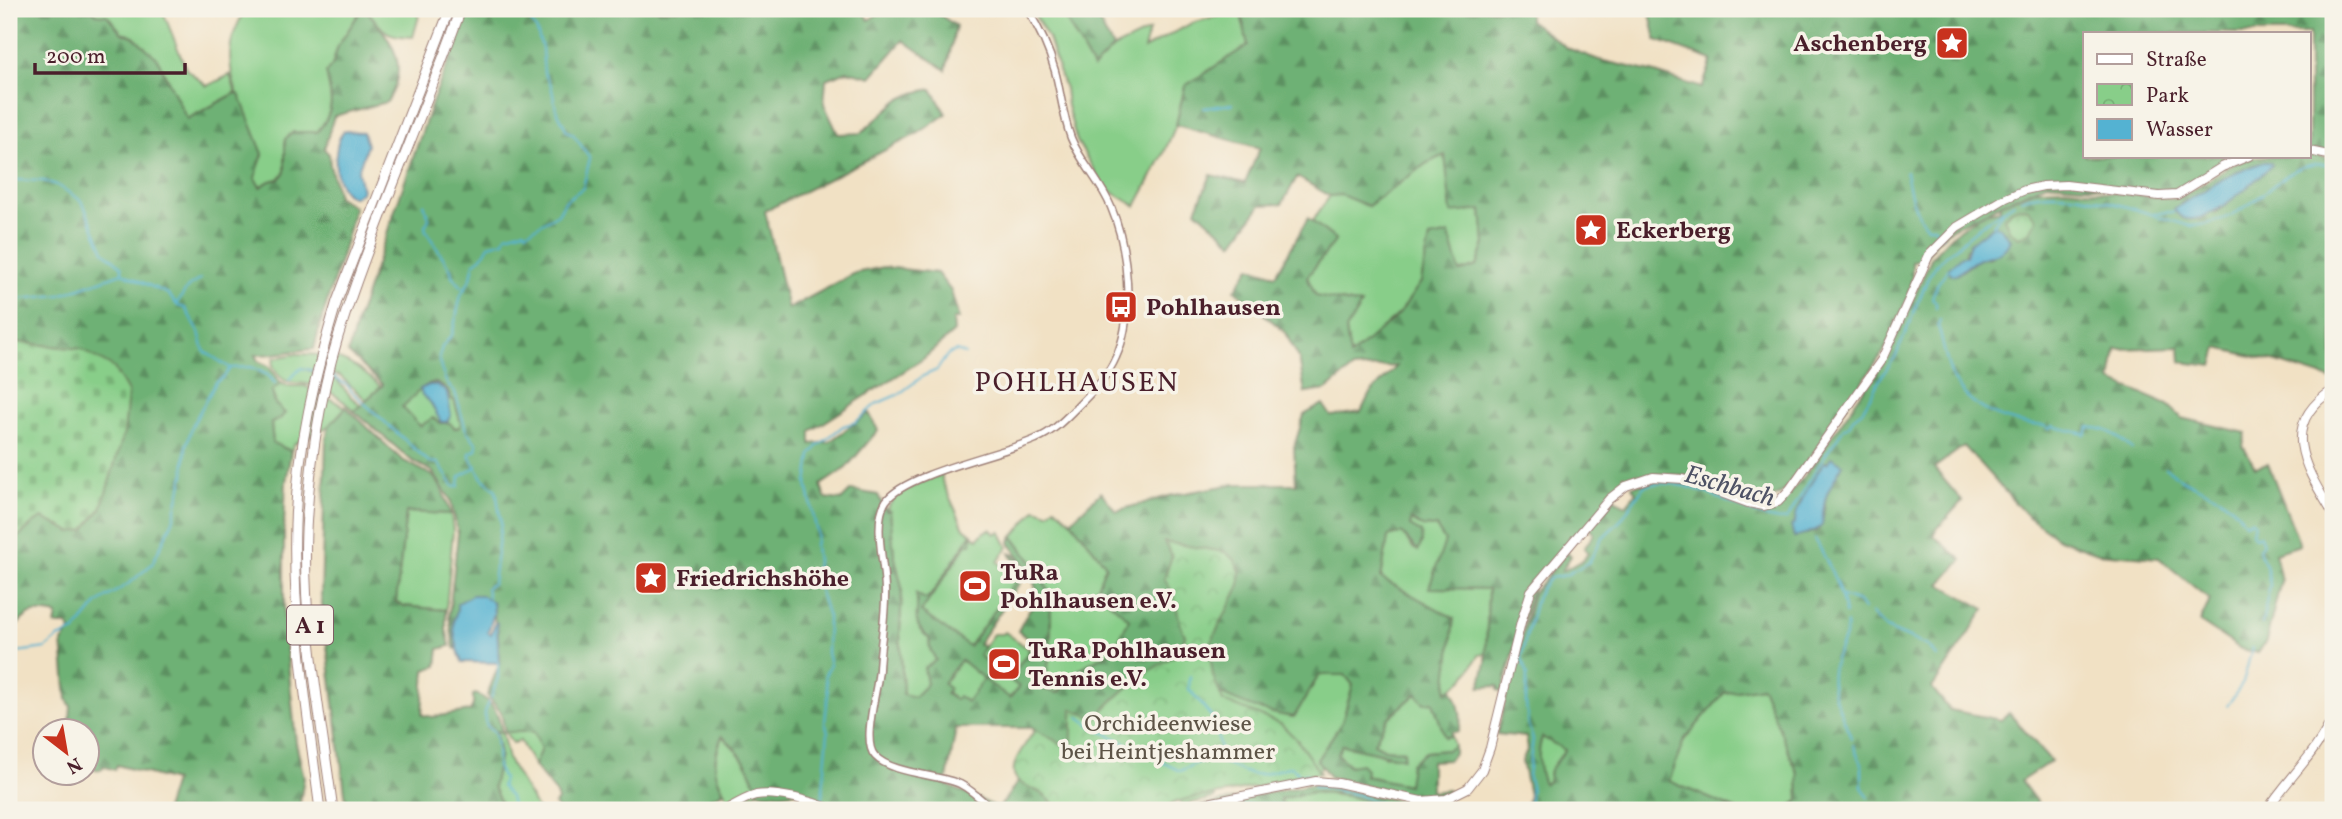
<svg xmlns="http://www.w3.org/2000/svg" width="2342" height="819" font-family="Vollkorn,serif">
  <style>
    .green { fill: #88ce89; stroke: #69765a; stroke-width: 2 }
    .forest { fill: url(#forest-firs); stroke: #5c6850; stroke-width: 2; fill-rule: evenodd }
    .cemetery { fill: url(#cemetery-stones); stroke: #69765a; stroke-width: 2 }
    .park { fill: url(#park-crowns); stroke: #69765a; stroke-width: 2 }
    .water { fill: #54b2d2; stroke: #4f687e; stroke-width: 2 }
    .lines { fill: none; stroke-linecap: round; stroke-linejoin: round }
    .stream { stroke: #54b2d2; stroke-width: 2 }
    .minor-casing { stroke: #9e8078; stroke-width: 9 }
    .major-casing { stroke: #9e8078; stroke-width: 10 }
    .highway-casing { stroke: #9e8078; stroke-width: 11 }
    .minor { stroke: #fff; stroke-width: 6 }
    .major { stroke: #fff; stroke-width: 8 }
    .highway { stroke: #fff; stroke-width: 9 }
    .labels { text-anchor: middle; stroke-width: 7; stroke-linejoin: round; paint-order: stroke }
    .shield { fill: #f7f3e8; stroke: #7e5f64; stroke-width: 2 }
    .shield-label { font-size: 23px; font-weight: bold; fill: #4a1f2b }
    .poi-label { font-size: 24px; font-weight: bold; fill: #4a1f2b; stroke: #f7f3e8; text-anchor: start }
    .park-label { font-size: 24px; fill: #5d5447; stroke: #f7f3e8 }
    .water-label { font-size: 26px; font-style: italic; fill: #4e5265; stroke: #f7f3e8 }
    .quarter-label { font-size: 28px; letter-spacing: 2px; fill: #4a1f2b; stroke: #f7f3e8 }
  </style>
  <defs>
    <pattern id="forest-firs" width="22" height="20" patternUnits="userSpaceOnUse" patternTransform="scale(1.75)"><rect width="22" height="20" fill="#6eb175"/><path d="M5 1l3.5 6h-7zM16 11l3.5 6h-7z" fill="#5c8f60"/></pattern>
    <pattern id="cemetery-stones" width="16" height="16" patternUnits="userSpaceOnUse" patternTransform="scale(1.75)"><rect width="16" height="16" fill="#88ce89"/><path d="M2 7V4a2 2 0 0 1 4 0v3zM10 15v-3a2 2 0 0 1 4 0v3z" fill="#77b076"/></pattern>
    <pattern id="park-crowns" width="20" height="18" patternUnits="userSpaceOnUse" patternTransform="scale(1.75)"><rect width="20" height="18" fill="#88ce89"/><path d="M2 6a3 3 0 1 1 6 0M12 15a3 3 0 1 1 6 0" fill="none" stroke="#77b076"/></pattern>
  </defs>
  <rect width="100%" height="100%" fill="#f7f3e8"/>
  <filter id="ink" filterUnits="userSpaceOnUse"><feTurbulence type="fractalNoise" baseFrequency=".0143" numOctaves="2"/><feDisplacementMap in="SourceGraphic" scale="14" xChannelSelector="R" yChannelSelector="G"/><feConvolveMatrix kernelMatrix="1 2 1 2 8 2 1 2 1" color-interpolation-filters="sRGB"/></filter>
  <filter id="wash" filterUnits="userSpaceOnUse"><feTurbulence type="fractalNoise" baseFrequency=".00686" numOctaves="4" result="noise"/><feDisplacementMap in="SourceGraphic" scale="28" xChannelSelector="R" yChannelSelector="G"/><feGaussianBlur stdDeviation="1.57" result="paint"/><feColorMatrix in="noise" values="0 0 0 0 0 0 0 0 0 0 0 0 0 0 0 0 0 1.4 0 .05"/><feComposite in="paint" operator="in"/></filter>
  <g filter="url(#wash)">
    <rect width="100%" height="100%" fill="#f1e1c4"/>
    <g class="green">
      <path d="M91 9H162L186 69 207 86 230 75 236 93 187 119 141 44 133 36 122 33C113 20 101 20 91 9Z"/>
      <path d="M245 9H362L338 46 332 66 326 72C332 98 336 111 317 132H293L285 171 279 179 270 181 259 187 254 178 263 154C249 121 225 81 231 44 233 32 240 20 245 9Z"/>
      <path d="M366 9H421L413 37C384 37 383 30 366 9Z"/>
      <polygon points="1031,9 1060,9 1093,67 1113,48 1149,31 1144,49 1192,23 1240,10 1248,45 1185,86 1176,125 1163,155 1136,206 1104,187 1077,141 1067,106 1065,89 1048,38"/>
      <polygon points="1446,155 1482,210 1485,243 1477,266 1460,272 1430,238 1421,282 1399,314 1350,357 1346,330 1316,296 1307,277 1336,240 1312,221 1330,196 1341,194 1368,206 1427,163"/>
      <path d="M296 354C336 353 352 361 381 387L366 400 340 376 302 368 337 380 351 397 361 405 354 411C344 401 330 390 316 386 293 379 287 391 273 366L274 358Z"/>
      <path d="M434 382 447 389 451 399 454 400 461 424 458 428 440 423 419 426 402 407C414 398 419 386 434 382Z"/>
      <polygon points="281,383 287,386 305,386 346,407 329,426 294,444 291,451 273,443 271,423 280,419 272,390"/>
      <path d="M942 474V481L964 528 978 539 984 532 990 529 995 534 1000 531 1008 547 998 562 1019 577 969 647 921 612 972 535 931 595 925 599 917 594 920 630 929 638 930 649 936 660 927 684 914 697 903 694 900 633 902 588 894 554 890 512 886 511C896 489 921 483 942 474Z"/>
      <path d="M1055 507 1071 521 1106 565 1096 590 1130 619 1114 650 1081 668 1058 693 1044 689C1050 653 1058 605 1039 572 1032 560 1021 548 1013 537L1036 509 1049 513Z"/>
      <polygon points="406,512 451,514 453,531 446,610 404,606 396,602"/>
      <polygon points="1412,519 1422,526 1436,527 1445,541 1488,588 1486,654 1479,655 1464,679 1446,692 1381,578 1388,537 1402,533 1414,549 1418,550 1422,542 1410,525"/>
      <path d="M1005 632 1030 650 1009 678 1019 687 1010 698C987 701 952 712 943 684L961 660 985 679 978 655 993 634H1003Z"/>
      <path d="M1319 675H1345L1353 685 1342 722 1317 760 1322 767 1317 771 1214 792 1215 798 1182 805 1111 710 1202 684C1229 699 1262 713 1294 717Z"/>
      <polygon points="1763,687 1798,774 1799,800 1788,810 1737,810 1669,782 1684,740 1724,693"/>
      <path d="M1416 694 1433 701 1445 737 1451 736 1454 746 1447 750 1425 752 1411 763 1409 785C1378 779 1360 778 1337 754L1342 745 1371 750 1385 756 1404 751 1385 749 1374 743 1386 720Z"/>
      <polygon points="495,731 502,732 508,760 538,810 504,810 493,787 500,755"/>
      <polygon points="534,731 541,749 534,766 520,741 512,743 505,732"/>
      <path d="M722 736C739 751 753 770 758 792L731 804C714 772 710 771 722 736Z"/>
      <path d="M1542 737 1566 750 1550 770 1548 782 1543 784C1538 769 1537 752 1542 737Z"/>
      <polygon points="1312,792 1353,797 1392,810 1299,810 1280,804 1280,799"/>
    </g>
    <g class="forest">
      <path d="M9 9H91L96 14 107 15 122 33 133 36 157 58 187 119 236 93 239 94 263 154 255 178 260 187 270 181 279 179 285 172V139L293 132H317C336 111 332 98 326 72L332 66 338 46 362 9H366C390 40 412 63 387 102L334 116 324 149 329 154 330 165 338 197 354 207C344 256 325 301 314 349 294 350 274 356 255 355L258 361 269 366 281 383 272 391 275 404 285 413 280 419 271 423 273 443 291 451 286 482 284 527V622L296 743 304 777 299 810H165L174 781 117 765 115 770 103 766 101 770 90 768 88 773V732L69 731 71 707 67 699 62 642 71 630 67 625H55L57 615C28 609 27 614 9 635V542C23 537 29 522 43 518L72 532 81 349 14 342 9 344Z"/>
      <path d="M468 9H861L869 20 884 9H931L956 26 946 70 903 40 871 77 847 71 826 79 824 104 838 134 861 133 898 100 914 93 932 89 946 114 919 133 765 211 788 309 855 273 884 267 937 273 951 291 959 319H953L954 332 923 359 811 431V444L829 442 869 413 878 430 846 468 821 485 825 498 841 500 851 490 878 495 886 511H890L894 554 902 588 900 633 903 694 914 697 927 684 924 668 936 660 930 649 929 638C908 621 921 614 916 594L925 599 931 595 970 536 972 535 971 544H967L921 612 969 646 1019 577 1018 568 1010 553C1017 554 1025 568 1024 577L978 644 984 647 979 655 994 669 985 680 1010 698 1019 687 1009 679 1034 644 1018 631 1029 610 1037 601V592L1031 574 1011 545 1010 541 1013 537 1040 573 1051 597 1050 654 1044 689 1058 693 1081 668 1114 650 1129 619 1096 590 1106 565 1071 521 1101 492 1116 511 1169 496 1234 484H1296L1294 447 1304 415 1323 404 1331 416 1361 412 1369 395 1397 366 1352 369 1326 390 1305 393 1299 358 1284 331 1235 290 1250 267 1276 275 1308 218 1336 240 1307 277 1316 296 1361 305 1346 330 1350 356 1399 314 1421 282 1430 238 1449 234 1460 272 1477 266 1485 244 1482 210 1451 213 1445 155 1427 163 1368 206 1341 195 1330 196 1297 177 1282 204 1261 205 1233 243 1196 210 1211 175 1245 183 1260 148 1176 125 1185 86 1248 45 1240 9H1529V20L1567 48 1599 60 1652 72 1702 88 1712 60 1656 40 1649 9H2333V154L2309 149V33H2085V156H2242L2172 193 2046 183 1952 228 1936 242 1924 259 1912 261V278L1908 296 1884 351 1802 469 1781 494 1766 501 1757 502C1709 490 1677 459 1626 483L1534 583 1502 692 1498 690V686L1480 687 1486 663 1488 589 1429 588 1445 541 1436 527 1422 526 1411 520 1410 526 1421 532 1422 542 1418 551 1402 533 1388 537 1381 578 1454 618 1446 692 1452 689C1458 701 1464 719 1458 732H1451V736L1445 737 1433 702 1424 703 1416 694 1386 720 1374 743 1385 749 1404 751 1403 758 1342 745 1337 754 1349 766 1361 764 1366 769 1365 776 1408 785 1411 763 1425 752 1447 750 1454 746V753L1449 760 1431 761V792L1448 790 1449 795 1418 798 1330 777 1317 760 1342 722 1353 685 1345 675H1319L1294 717C1262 713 1229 699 1202 684L1143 810H843L820 801 804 791 781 794 758 792C753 770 739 751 722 736 713 758 712 772 724 792L684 810H559L554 805 558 800 555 792 534 766 541 749 534 732H505L501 712 487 695 500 662 497 623 495 622 493 602 458 612 454 621 457 649 454 648 449 616 458 533 450 499 432 471 412 461 354 411 383 385 348 353 357 320 434 97 462 30ZM434 382 447 389 451 399 454 400 461 424 458 428H454L450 423H440L433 418 420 426 402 407C414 398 419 386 434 382ZM961 660 984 679 967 702 958 696 955 700 946 694 949 688 943 683ZM956 728H1034L1024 773 999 808 946 785Z"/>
      <polygon points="1060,9 1102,9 1094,12 1113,48 1093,68"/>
      <path d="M2309 154 2333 160V380L2277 362 2218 348 2213 366 2181 362 2180 347 2116 349 2111 381 2168 405 2182 418 2246 433 2243 446 2255 467 2268 464 2300 545 2275 553 2281 581 2266 641 2258 653 2241 649 2200 622 2210 600 2159 558 2098 553 2059 539 2026 515 1964 446 1934 468 1962 501 1937 529 1934 536 1962 560 1940 584 1985 609 1932 688 1950 710 2001 720 2009 713 2051 761 2021 781 2041 808 2034 810H1788L1799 800 1798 774 1762 687 1724 693 1684 740 1669 781 1737 810H1525L1529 795 1522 761 1528 748 1526 737 1497 734 1533 593 1567 552 1571 556 1561 572 1584 559 1588 553 1584 548 1594 534 1589 527 1614 499 1626 505 1636 493 1632 486C1651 480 1671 479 1692 483 1720 489 1746 514 1775 510L1803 478 1889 353 1932 256 1954 233 1984 213 2000 210V204L2038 189 2066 188 2174 199C2201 190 2222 166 2250 158 2269 153 2293 160 2309 154ZM2263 162 2230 200 2216 213 2174 212V209L2228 176ZM1999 227 2010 239 1991 257 1979 259 1959 273 1966 249ZM1824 462 1827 463C1827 477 1826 490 1825 504 1821 534 1823 529 1794 537L1793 526ZM1542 737 1565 750 1550 770 1548 782 1544 784C1538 770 1537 752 1542 737Z"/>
      <path d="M346 407 402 460 432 475 441 487 451 514 406 512 396 602 404 606 446 610V629L450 646 439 649 437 666 425 670 422 715 433 717 470 711 473 705V695L476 694C494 702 498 713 502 732L496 731 500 755 493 787 504 810H347L321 596 326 440 329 426Z"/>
      <path d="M1314 784C1354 789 1394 804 1434 803L1439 810H1392L1353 797 1332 793 1312 792 1280 799 1281 804 1299 810H1202L1200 806Z"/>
      <polygon points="759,798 805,804 822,810 799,810 771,805 769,810 762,810 762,806 730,810 751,799"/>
    </g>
    <path class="cemetery" d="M14 342 81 349 114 368 128 392 124 433 101 509 84 530 72 532 43 518C29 523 23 537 9 542V344Z"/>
    <g class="park">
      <path d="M2019 207 2028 209 2036 219C2032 229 2029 234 2018 237L2010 231 2004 218 2010 211Z"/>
      <path d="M1164 542 1225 552 1235 560 1240 571V585L1209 646 1213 676 1223 701 1281 724 1297 740 1320 773C1287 780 1254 788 1221 794 1200 798 1180 796 1163 810H1060C1055 806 1050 799 1044 795 1037 789 1025 788 1018 781 1004 767 1028 742 1035 730L1072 749V709L1096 719C1119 690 1149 670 1181 652L1185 635C1174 613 1180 600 1164 579L1172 556Z"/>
    </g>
    <g class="water">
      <path d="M344 131 363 132 367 145 358 171 362 191 354 197C332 193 331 145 344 131Z"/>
      <path d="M2263 162H2270L2272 165C2255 180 2192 244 2174 209L2228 176Z"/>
      <path d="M1993 225 1999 227 2010 239C2006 255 1992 254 1979 259 1970 263 1963 270 1956 275H1951L1948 269 1961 256H1966L1970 243Z"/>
      <polygon points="429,385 436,385 447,392 451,415 447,422 441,422 430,402 422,395 420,389"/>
      <path d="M1831 457 1843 464C1838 473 1831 484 1827 494 1816 526 1836 526 1794 537L1791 526 1795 523C1794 507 1815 477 1824 462L1827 463Z"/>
      <path d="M472 595H481L493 602 494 613 488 632 491 634 495 622 497 623 499 663 462 662C458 652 453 632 454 621 455 615 458 611 457 604Z"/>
    </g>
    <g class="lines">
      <g class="stream">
        <polyline points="1204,108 1233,104"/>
        <polyline points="9,169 16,180 44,181 57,185 82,201 104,251 122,267 122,272"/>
        <path d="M1906 172C1910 193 1913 210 1927 227H1934L1942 236"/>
        <path d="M2021 199C2070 182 2142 213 2190 226 2210 225 2225 220 2242 209 2273 191 2293 156 2333 166"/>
        <polyline points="424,204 429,219 425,226 426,231 451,270 452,276 464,289"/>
        <polyline points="2154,213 2174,212"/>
        <polyline points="1993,225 2002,212"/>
        <polyline points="122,273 168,294 178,306 185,308 199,332 204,351 230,368 251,367 268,375 275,383"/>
        <polyline points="9,300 60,295 122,273"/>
        <polyline points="177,303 188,287 200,279"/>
        <polyline points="1936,308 1936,302 1932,298 1936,286 1948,269"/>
        <path d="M1940 319 1938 326C1942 339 1947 367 1953 378 1970 411 2010 424 2045 426L2049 429 2052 426 2085 434 2089 427C2112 430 2114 434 2132 449"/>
        <polyline points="330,375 348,386 352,392 429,462 438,463 454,487 459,486 460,477 477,466"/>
        <polyline points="289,380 301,368 315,371"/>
        <path d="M2166 468C2195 493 2223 488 2245 523L2251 520 2254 523 2252 533 2255 537 2260 535 2263 544 2259 549 2260 554 2266 565 2270 585 2262 624"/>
        <path d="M1815 539C1828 562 1841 588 1845 614"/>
        <polyline points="1842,596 1859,602 1864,609"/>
        <polyline points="488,597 486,588 493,583 501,523 496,490 482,478 470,457 470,453 476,450 477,444 466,430 455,392 447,384 441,369 439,357 442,347 452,335 461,295 471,278 474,263 482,257 489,245 504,241 506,235 524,230 527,232 558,214 566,200 583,188 590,158 573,134 567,131 556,109 551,85 544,73 542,48 537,31 530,20 529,9"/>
        <polyline points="1871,613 1886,628 1928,646 1937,657"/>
        <path d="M1847 623C1847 637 1840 647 1835 659 1824 689 1842 710 1851 738"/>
        <polyline points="9,653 46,648 58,638 75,631 98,603 131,582 152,564 173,521 184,475 186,446 193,424 216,382 224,377 230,368"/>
        <polyline points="1190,676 1189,689 1215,721 1221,755 1230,766"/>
        <polyline points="491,698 498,678 498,662"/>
        <path d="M489 702C485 711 481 720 490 729 491 731 493 731 494 732 497 737 498 762 497 767L503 779 501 786 510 797 513 810"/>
        <polyline points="2227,706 2243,683 2252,648"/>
        <path d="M1079 717 1095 728 1180 771 1211 756C1227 764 1245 777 1264 774 1273 772 1282 767 1292 767L1299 774H1307L1309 778"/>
        <polyline points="1853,745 1862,766 1862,787 1869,798"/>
        <polyline points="1313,785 1314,787 1322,787 1359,795 1388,807 1423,810"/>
        <polyline points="822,802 828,732 825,722 828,694 825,675 830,665 827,653 828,617 815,576 817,561 815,546 817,533 807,484 811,455 818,446 843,426 856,422 876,404 899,394 923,376 937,370 948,354 956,351 965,354"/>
        <path d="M1205 810C1234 807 1266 799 1293 810"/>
        <path d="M1527 810 1530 799 1531 785 1528 775 1533 739 1528 725 1526 703 1527 675 1521 657 1536 599 1541 588 1550 578 1566 575 1589 562 1602 538 1621 520 1644 486C1685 475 1723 503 1760 515 1769 518 1777 521 1787 519L1820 463 1844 428 1848 427 1854 417 1862 411 1883 374 1896 356 1928 278 1937 263 1985 222 2014 203"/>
      </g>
    </g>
  </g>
  <g filter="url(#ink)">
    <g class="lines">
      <defs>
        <path id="minor" d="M993 810C983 801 972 790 960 784 938 774 892 774 875 756 861 742 878 689 879 669 880 643 886 616 885 590 885 565 872 523 886 501 906 473 1003 454 1036 439 1053 432 1065 419 1077 407 1092 392 1108 376 1116 357 1135 316 1128 247 1111 207 1101 182 1081 163 1071 138 1063 117 1061 93 1055 71 1049 49 1039 28 1027 9"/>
        <g id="major">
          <polyline points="2309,151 2333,156"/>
          <path d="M2333 390C2276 426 2307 470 2333 514"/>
          <path d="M725 810C734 805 745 798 756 795 777 791 814 802 834 810"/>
          <polyline points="1173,810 1316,781 1338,783 1421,801 1446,799 1468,788 1482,770 1490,748 1521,622 1531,591 1609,499 1626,486 1653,477 1683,479 1748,503 1764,506 1778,502 1790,489 1882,359 1929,255 1957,227 2006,198 2025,190 2043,186 2066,185 2159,196 2177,195 2222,167 2249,156"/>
          <path d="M2267 810C2288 778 2318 752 2333 716"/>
        </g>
        <g id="highway">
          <path d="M320 810C308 716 292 620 295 525 297 448 315 374 337 301L450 9"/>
          <path d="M333 810C321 718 302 624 306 530 310 456 322 382 346 312 380 209 425 111 461 9"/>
        </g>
      </defs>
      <use href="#minor" class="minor-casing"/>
      <use href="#major" class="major-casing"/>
      <use href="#highway" class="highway-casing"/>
      <use href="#minor" class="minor"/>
      <use href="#major" class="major"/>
      <use href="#highway" class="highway"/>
    </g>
  </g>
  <defs>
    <symbol id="sight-square" viewBox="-11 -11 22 22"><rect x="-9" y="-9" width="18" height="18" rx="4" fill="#c8321e" stroke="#f7f3e8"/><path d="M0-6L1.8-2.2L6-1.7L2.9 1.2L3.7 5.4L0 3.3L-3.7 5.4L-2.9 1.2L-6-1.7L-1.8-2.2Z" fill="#fff"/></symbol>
    <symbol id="bus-square" viewBox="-11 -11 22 22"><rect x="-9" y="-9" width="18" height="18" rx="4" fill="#c8321e" stroke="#f7f3e8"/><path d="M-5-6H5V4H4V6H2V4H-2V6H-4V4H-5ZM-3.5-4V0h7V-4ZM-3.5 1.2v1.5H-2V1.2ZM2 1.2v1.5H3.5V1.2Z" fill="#fff"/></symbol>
    <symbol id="stadium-square" viewBox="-11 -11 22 22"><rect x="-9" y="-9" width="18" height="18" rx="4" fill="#c8321e" stroke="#f7f3e8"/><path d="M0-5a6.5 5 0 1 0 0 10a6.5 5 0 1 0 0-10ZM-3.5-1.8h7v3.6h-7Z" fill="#fff"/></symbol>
  </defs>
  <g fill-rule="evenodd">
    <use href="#sight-square" x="1933" y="24" width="38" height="38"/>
    <use href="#sight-square" x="1572" y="211" width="38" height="38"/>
    <use href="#bus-square" x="1102" y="288" width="38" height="38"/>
    <use href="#sight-square" x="632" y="559" width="38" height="38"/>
    <use href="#stadium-square" x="956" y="567" width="38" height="38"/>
    <use href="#stadium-square" x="985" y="645" width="38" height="38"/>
  </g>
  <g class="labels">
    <rect class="shield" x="287" y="605.5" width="46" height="39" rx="5"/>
    <g class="shield-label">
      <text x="310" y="633">A 1</text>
    </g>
    <g class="poi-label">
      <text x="1927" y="51" text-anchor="end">Aschenberg</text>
      <text x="1616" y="238">Eckerberg</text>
      <text x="1146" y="315">Pohlhausen</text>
      <text x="1000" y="580">TuRa<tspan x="1000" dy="28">Pohlhausen e.V.</tspan></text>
      <text x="676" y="586">Friedrichshöhe</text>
      <text x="1028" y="658">TuRa Pohlhausen<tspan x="1028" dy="28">Tennis e.V.</tspan></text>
    </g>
    <g class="park-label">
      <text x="1168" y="731">Orchideenwiese<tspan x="1168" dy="28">bei Heintjeshammer</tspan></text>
    </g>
    <g class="water-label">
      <text transform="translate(1730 485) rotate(16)" y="9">Eschbach</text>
    </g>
    <g class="quarter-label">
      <text x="1077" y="391">POHLHAUSEN</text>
    </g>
  </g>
  <rect width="2342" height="819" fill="none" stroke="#f7f3e8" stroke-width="35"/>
  <rect x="2083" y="32" width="228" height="126" fill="#f7f3e8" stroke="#b29e9c" stroke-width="2"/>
  <rect x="2097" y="54" width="35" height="10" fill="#ffffff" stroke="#b29e9c" stroke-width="2"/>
  <text x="2146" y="66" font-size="21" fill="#4a1f2b">Straße</text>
  <rect x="2097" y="84" width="35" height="21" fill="url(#park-crowns)" stroke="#b29e9c" stroke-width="2"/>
  <text x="2146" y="102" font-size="21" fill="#4a1f2b">Park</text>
  <rect x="2097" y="119" width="35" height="21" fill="#54b2d2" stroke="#b29e9c" stroke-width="2"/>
  <text x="2146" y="136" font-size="21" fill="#4a1f2b">Wasser</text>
  <g transform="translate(66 752) rotate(149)"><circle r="33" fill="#f7f3e8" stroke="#b29e9c" stroke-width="2"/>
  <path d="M0-5L12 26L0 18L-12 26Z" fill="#c8321e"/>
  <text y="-10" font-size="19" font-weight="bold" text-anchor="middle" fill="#4a1f2b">N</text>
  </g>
  <path d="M35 63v10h150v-10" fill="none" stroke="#4a1f2b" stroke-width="3.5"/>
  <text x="46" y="63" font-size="21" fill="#4a1f2b" stroke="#f7f3e8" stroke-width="5" paint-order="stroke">200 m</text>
</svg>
